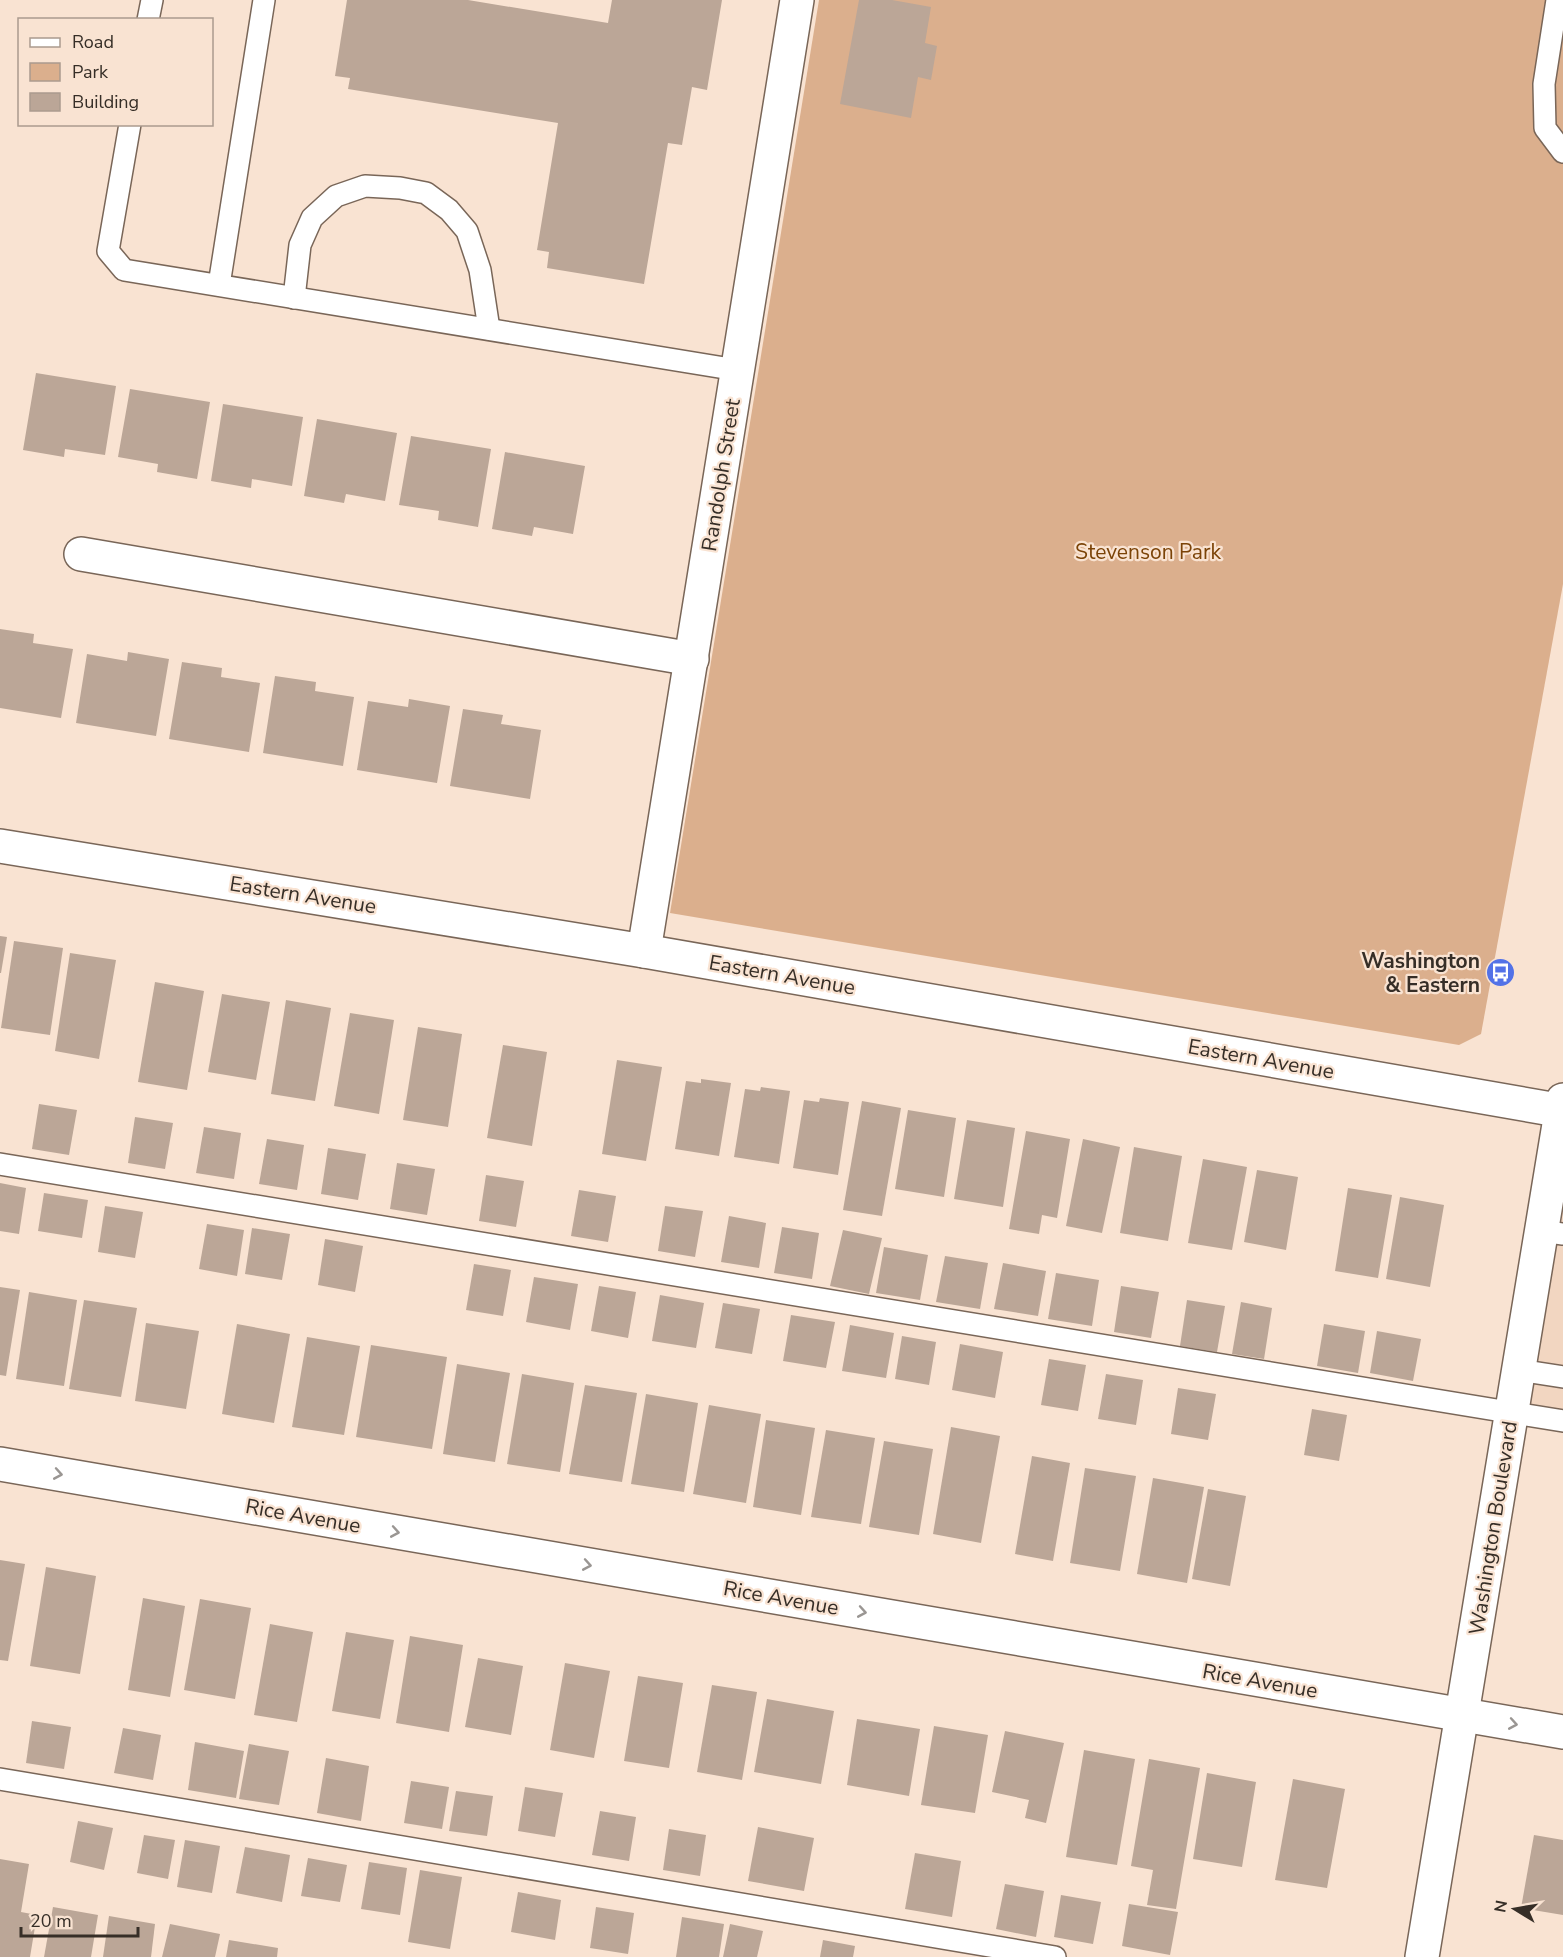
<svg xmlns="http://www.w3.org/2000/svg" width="1563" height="1957" font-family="'Nunito Sans',sans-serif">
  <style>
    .built { fill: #f2d6c1 }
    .green { fill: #dbaf8d }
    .building { fill: #bba697 }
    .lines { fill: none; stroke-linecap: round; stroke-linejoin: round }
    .lane-casing { stroke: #796658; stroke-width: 24 }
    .street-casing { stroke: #796658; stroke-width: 36 }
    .secondary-casing { stroke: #796658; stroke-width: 36 }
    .lane { stroke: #fff; stroke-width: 21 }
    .street { stroke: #fff; stroke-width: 33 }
    .secondary { stroke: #fff; stroke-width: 33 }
    .oneway { stroke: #9a9693 }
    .labels { text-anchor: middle; stroke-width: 4.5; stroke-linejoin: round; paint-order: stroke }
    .street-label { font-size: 21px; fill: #362e27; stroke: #f9e3d2 }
    .park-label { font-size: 21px; fill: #7b4307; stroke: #f9e3d2 }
    .poi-label { font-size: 21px; font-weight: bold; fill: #362e27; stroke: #f9e3d2; text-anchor: end }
  </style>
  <rect width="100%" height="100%" fill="#f9e3d2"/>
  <polygon class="built" points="1563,1119 1563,1427 1509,1416"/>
  <polygon class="green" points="819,0 1563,0 1563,584 1481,1034 1459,1045 670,913"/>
  <g class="building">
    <polygon points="347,0 468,0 608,23 612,0 722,0 707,90 692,87 682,145 668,143 644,284 547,268 549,252 537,250 558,123 348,89 350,78 335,76"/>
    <polygon points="859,0 892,0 931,7 925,43 937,46 931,80 918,77 911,118 840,104"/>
    <polygon points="36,373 116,386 105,455 65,449 64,457 23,450"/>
    <polygon points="130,389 210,402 197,479 157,472 158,464 118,457"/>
    <polygon points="223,404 303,417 292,486 252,479 251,488 211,481"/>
    <polygon points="317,419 397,433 385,501 346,494 344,503 304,496"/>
    <polygon points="411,436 491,449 478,527 438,520 439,511 399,505"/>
    <polygon points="505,452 585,466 573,534 534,527 532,536 492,529"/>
    <polygon points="0,629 34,634 33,643 73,649 61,718 0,708"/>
    <polygon points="128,652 169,659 156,736 76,723 87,654 127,661"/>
    <polygon points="182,662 222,668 221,677 260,683 249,752 169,739"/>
    <polygon points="275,676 316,682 315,691 354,697 343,766 263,753"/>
    <polygon points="409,699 450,706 437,783 357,770 368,701 408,707"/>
    <polygon points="463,709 503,715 501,724 541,730 530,799 450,786"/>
    <polygon points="0,936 7,937 1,973 0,973"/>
    <polygon points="14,941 63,948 50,1035 1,1028"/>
    <polygon points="70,953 116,960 99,1059 55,1051"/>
    <polygon points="155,982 204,991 187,1090 138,1082"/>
    <polygon points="222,994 270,1002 256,1080 208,1072"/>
    <polygon points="286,1000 331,1008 315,1101 271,1094"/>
    <polygon points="350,1013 394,1020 379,1114 334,1106"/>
    <polygon points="418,1027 462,1034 448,1127 403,1120"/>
    <polygon points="503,1045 547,1052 532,1146 487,1138"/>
    <polygon points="617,1060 662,1067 646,1161 602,1154"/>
    <polygon points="701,1079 731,1083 719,1156 675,1149 686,1081 701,1083"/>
    <polygon points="761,1087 790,1091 779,1164 734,1157 745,1089 760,1091"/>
    <polygon points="820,1098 849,1102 838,1175 793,1168 804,1100 819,1102"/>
    <polygon points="862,1101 901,1108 882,1216 843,1210"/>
    <polygon points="39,1104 77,1110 69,1155 32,1149"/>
    <polygon points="908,1110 956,1118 944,1197 895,1189"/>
    <polygon points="135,1117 173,1123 165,1169 128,1163"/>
    <polygon points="967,1120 1015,1128 1003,1207 954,1199"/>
    <polygon points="204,1127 241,1133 234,1179 196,1173"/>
    <polygon points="1026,1131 1070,1139 1057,1218 1042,1215 1039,1234 1009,1229"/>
    <polygon points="267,1139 304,1145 297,1190 259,1184"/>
    <polygon points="1083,1139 1120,1147 1102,1233 1066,1226"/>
    <polygon points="1134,1147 1182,1156 1168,1241 1120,1233"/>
    <polygon points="328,1148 366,1154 358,1200 321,1194"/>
    <polygon points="1203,1159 1247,1167 1232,1250 1188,1243"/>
    <polygon points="397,1163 435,1169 427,1215 390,1209"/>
    <polygon points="1257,1170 1298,1177 1286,1250 1244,1242"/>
    <polygon points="486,1175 524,1181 516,1227 479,1221"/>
    <polygon points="0,1183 26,1188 19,1234 0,1231"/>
    <polygon points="1348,1188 1392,1195 1378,1278 1335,1271"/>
    <polygon points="579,1190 616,1196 608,1242 571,1236"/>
    <polygon points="44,1193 88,1200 82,1238 38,1231"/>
    <polygon points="1400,1197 1444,1205 1430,1287 1386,1279"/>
    <polygon points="105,1206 143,1212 135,1258 98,1252"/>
    <polygon points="665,1206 703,1211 695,1257 658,1251"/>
    <polygon points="729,1216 766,1223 759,1268 721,1262"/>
    <polygon points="207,1224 244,1230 237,1276 199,1269"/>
    <polygon points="782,1227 819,1233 812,1279 774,1273"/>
    <polygon points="252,1228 290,1234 282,1280 245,1274"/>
    <polygon points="843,1230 882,1238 869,1294 830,1286"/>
    <polygon points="325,1239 363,1246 355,1292 318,1285"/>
    <polygon points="884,1247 928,1255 920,1300 876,1293"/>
    <polygon points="945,1256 988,1263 980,1309 936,1302"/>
    <polygon points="1003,1263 1046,1271 1038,1316 994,1309"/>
    <polygon points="474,1264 511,1270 503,1316 466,1310"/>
    <polygon points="1056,1273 1099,1280 1092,1326 1048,1319"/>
    <polygon points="534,1277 578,1284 570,1330 526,1322"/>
    <polygon points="599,1286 636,1292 628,1338 591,1331"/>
    <polygon points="1121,1286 1159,1292 1151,1338 1114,1332"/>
    <polygon points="0,1287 20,1290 6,1376 0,1375"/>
    <polygon points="29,1292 77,1300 64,1386 16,1379"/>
    <polygon points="660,1295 704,1303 696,1348 652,1341"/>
    <polygon points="84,1300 137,1308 121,1397 69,1389"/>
    <polygon points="1187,1300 1225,1306 1217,1352 1180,1346"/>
    <polygon points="1241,1302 1272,1308 1264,1359 1232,1354"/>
    <polygon points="723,1303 760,1309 752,1354 715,1348"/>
    <polygon points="791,1315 835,1322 826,1368 783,1361"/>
    <polygon points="146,1323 199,1331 186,1409 135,1401"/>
    <polygon points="237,1324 290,1334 274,1423 222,1414"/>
    <polygon points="1324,1324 1365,1331 1358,1373 1317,1366"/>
    <polygon points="850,1325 894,1333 886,1378 842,1371"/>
    <polygon points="1377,1331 1421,1339 1413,1381 1370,1373"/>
    <polygon points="902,1336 936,1342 929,1385 895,1379"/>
    <polygon points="307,1337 360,1346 344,1435 292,1427"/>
    <polygon points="960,1344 1003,1352 995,1398 952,1390"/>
    <polygon points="371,1345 447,1357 432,1449 356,1437"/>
    <polygon points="1049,1359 1086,1365 1078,1411 1041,1405"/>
    <polygon points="457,1364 510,1373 495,1462 443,1454"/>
    <polygon points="522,1374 574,1383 560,1472 507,1464"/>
    <polygon points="1106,1374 1143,1380 1136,1425 1098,1419"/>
    <polygon points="585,1385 637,1393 622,1482 569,1474"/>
    <polygon points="1178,1388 1216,1394 1208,1440 1171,1434"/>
    <polygon points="646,1394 698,1403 684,1492 631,1484"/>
    <polygon points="709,1405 761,1414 746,1503 693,1494"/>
    <polygon points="1312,1409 1347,1415 1339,1461 1304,1455"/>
    <polygon points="766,1420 815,1428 801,1515 753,1507"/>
    <polygon points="951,1427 1000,1436 981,1543 933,1534"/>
    <polygon points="826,1430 875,1438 861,1524 811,1517"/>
    <polygon points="884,1441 933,1449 919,1535 869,1527"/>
    <polygon points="1032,1456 1070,1463 1053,1561 1015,1554"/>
    <polygon points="1085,1468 1136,1476 1120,1571 1070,1563"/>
    <polygon points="1153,1478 1204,1487 1187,1583 1137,1574"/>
    <polygon points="1208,1489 1246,1496 1230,1586 1192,1579"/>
    <polygon points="0,1560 25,1564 8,1661 0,1660"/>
    <polygon points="46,1567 96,1576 80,1674 30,1666"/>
    <polygon points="143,1598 185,1606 170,1697 128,1690"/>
    <polygon points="200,1599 251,1608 235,1699 184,1690"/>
    <polygon points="270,1624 313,1632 297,1722 254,1715"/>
    <polygon points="346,1632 394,1640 380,1719 332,1711"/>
    <polygon points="410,1636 463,1645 449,1732 396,1723"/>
    <polygon points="478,1658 523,1666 511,1735 465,1727"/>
    <polygon points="565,1663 610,1671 594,1758 550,1750"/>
    <polygon points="638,1676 683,1683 669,1768 624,1761"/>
    <polygon points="712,1685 757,1692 742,1780 697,1772"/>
    <polygon points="767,1699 834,1711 821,1784 754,1772"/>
    <polygon points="857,1719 920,1729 909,1796 847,1785"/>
    <polygon points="32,1721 71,1727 64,1769 26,1763"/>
    <polygon points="934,1726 988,1735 975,1813 921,1805"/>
    <polygon points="123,1728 161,1735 153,1780 114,1773"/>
    <polygon points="1005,1731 1064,1743 1046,1823 1025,1818 1029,1800 992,1792"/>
    <polygon points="195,1742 244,1751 236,1798 188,1790"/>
    <polygon points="249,1744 289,1751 279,1805 239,1799"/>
    <polygon points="1084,1750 1135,1759 1117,1865 1066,1857"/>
    <polygon points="326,1758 369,1766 361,1821 317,1813"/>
    <polygon points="1149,1759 1200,1768 1176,1909 1147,1905 1153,1870 1131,1866"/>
    <polygon points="1207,1773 1256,1782 1242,1867 1193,1859"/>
    <polygon points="1293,1779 1345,1789 1327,1888 1275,1880"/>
    <polygon points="411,1781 449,1787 442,1829 404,1823"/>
    <polygon points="525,1787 563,1793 555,1837 518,1831"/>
    <polygon points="456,1791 493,1796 487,1836 449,1831"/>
    <polygon points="600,1811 636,1817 629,1861 592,1855"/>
    <polygon points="78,1821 113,1828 104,1870 70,1862"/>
    <polygon points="758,1827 814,1838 804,1891 748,1881"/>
    <polygon points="669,1829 706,1835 700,1876 663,1870"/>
    <polygon points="144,1835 175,1840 168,1879 137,1873"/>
    <polygon points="1534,1835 1563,1840 1563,1915 1521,1908"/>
    <polygon points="185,1840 220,1846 212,1893 177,1887"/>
    <polygon points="245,1847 290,1855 282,1902 236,1893"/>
    <polygon points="915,1853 961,1861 952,1917 905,1909"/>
    <polygon points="308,1858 347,1865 340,1902 301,1896"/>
    <polygon points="0,1859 29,1864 21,1912 37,1915 30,1957 0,1957"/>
    <polygon points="369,1862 407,1868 400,1915 361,1909"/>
    <polygon points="420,1870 462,1877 450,1949 408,1942"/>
    <polygon points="1005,1884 1044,1891 1036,1937 996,1929"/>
    <polygon points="518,1892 561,1900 555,1940 511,1932"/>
    <polygon points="1061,1895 1101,1902 1093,1944 1054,1937"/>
    <polygon points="1129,1904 1178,1912 1170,1955 1122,1946"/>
    <polygon points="53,1907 98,1915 91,1957 44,1957"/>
    <polygon points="596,1907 634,1913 628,1954 590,1948"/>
    <polygon points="109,1916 155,1924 151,1957 103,1957"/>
    <polygon points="682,1917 724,1924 719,1957 676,1957"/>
    <polygon points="170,1924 220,1934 215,1957 162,1957"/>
    <polygon points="730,1924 763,1931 757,1957 723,1957"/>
    <polygon points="229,1940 278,1948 277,1957 226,1957"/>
    <polygon points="823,1940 855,1946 853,1957 820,1957"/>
  </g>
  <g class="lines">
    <defs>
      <g id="lane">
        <polyline points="1557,0 1544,84 1545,128 1563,152"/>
        <polyline points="148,20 152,0"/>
        <polyline points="130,124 108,251 124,270 737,370"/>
        <polyline points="219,285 264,0"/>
        <polyline points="294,298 300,245 312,218 336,196 365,186 400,188 426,193 449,210 467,231 480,270 489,329"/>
        <polyline points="0,1164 1563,1421"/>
        <polyline points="1542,1231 1563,1234"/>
        <polyline points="1519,1370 1563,1377"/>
        <polyline points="0,1779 1055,1957"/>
      </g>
      <g id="street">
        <polyline points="81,554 692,659"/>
        <polyline points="0,846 644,951 1563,1111"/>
        <polyline points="644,951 797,0"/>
        <polyline points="0,1464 1563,1732"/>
      </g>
      <polyline id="secondary" points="1422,1957 1563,1100"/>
    </defs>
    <use href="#lane" class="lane-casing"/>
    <use href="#street" class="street-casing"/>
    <use href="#secondary" class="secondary-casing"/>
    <use href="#lane" class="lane"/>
    <use href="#street" class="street"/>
    <use href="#secondary" class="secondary"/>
  </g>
  <defs><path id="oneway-chevron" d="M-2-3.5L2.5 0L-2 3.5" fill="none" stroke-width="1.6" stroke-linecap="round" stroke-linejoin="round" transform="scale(1.5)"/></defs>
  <g class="oneway">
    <use href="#oneway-chevron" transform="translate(58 1474) rotate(10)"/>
    <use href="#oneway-chevron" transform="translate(395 1532) rotate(10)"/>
    <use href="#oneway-chevron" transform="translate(587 1565) rotate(10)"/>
    <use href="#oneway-chevron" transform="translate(862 1612) rotate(10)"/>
    <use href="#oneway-chevron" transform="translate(1513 1724) rotate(10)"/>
  </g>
  <defs>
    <symbol id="bus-disc" viewBox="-11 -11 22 22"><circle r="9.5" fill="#5372e7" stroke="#f9e3d2"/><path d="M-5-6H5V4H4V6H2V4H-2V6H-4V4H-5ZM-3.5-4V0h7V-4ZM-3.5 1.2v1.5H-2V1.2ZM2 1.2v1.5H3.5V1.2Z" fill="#fff"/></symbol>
  </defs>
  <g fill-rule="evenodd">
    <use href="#bus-disc" x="1484" y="956" width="33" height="33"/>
  </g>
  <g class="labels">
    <g class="street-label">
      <text transform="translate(721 475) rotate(-81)" y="7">Randolph Street</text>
      <text transform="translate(303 895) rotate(9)" y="7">Eastern Avenue</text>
      <text transform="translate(782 975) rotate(10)" y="7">Eastern Avenue</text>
      <text transform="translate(1261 1059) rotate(10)" y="7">Eastern Avenue</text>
      <text transform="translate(303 1516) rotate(10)" y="7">Rice Avenue</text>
      <text transform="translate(1493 1528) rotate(-81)" y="7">Washington Boulevard</text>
      <text transform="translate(781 1598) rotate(10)" y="7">Rice Avenue</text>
      <text transform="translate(1260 1681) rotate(10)" y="7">Rice Avenue</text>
    </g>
    <g class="park-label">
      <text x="1148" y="559">Stevenson Park</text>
    </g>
    <g class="poi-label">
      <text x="1480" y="968">Washington<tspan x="1480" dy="24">&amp; Eastern</tspan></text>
    </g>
  </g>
  <rect x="18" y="18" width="195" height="108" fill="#f9e3d2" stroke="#ab9b8e" stroke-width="1.5"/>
  <rect x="30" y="38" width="30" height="9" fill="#ffffff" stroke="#ab9b8e" stroke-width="1.5"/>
  <text x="72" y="48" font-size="18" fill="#362e27">Road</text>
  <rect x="30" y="63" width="30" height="18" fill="#dbaf8d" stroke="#ab9b8e" stroke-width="1.5"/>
  <text x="72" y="78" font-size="18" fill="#362e27">Park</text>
  <rect x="30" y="93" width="30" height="18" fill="#bba697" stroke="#ab9b8e" stroke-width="1.5"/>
  <text x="72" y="108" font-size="18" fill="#362e27">Building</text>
  <g transform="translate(1515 1909) rotate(281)" stroke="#f9e3d2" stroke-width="4.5" paint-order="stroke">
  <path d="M0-4.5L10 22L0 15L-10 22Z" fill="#362e27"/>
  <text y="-9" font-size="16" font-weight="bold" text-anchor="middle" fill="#362e27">N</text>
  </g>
  <path d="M21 1927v9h117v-9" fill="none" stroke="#362e27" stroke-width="3"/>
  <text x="30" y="1927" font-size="18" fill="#362e27" stroke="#f9e3d2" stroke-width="4.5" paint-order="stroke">20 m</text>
</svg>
